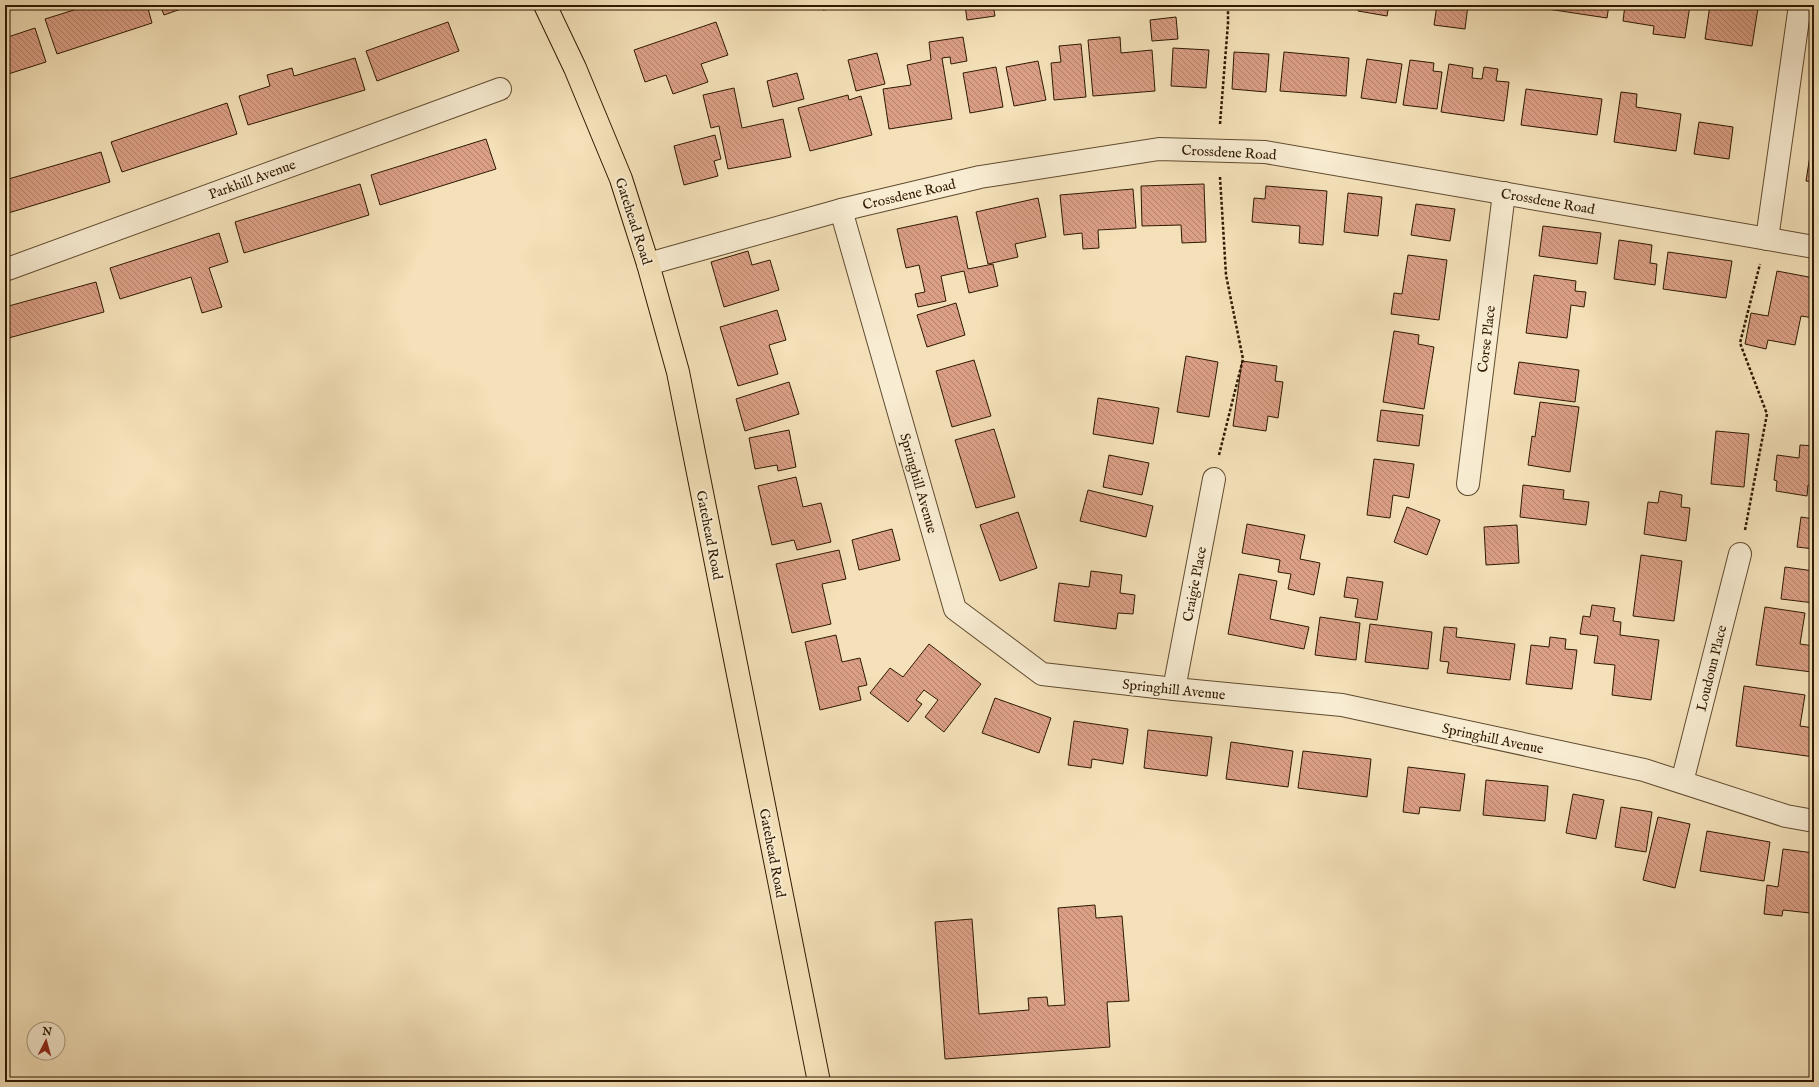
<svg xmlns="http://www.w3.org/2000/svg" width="1819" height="1087" font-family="'IM FELL English',serif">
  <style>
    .building { fill: url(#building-back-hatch); stroke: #2f1900 }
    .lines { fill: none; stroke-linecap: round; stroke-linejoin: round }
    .minor-casing { stroke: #604b2e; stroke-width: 24 }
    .major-casing { stroke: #2f1900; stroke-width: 24 }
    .path { stroke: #2f1900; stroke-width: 2.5; stroke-dasharray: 3 2; stroke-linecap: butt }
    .minor { stroke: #f8ecd2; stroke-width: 22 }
    .major { stroke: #f4e1b9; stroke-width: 22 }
    .labels { text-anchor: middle; stroke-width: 4; stroke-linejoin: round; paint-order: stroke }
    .street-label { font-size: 14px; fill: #2f1900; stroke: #f8ecd2 }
  </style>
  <defs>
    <pattern id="building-back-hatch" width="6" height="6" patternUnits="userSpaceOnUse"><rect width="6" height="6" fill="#db9f86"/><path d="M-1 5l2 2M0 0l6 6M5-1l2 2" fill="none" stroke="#b2816b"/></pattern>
  </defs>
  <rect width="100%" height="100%" fill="#f4e1b9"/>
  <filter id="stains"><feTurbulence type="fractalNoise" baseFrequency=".005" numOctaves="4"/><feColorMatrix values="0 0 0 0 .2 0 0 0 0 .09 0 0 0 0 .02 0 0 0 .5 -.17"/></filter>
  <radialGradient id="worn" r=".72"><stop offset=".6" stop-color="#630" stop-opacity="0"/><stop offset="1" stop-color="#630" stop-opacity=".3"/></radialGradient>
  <g class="building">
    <polygon points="90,5 147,5 152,23 57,54 45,19"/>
    <polygon points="160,5 192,5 164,15"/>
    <polygon points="822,5 863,5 823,10"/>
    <polygon points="965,5 993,5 995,16 967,20"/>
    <polygon points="1359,5 1389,5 1387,16 1358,11"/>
    <polygon points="1437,5 1468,5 1465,29 1434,25"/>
    <polygon points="1542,5 1609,5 1607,18 1541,8"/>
    <polygon points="1625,5 1690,5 1685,38 1653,34 1654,26 1623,21"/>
    <polygon points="1710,5 1736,5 1758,8 1752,46 1705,39"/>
    <polygon points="1176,17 1178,39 1152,41 1150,20"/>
    <polygon points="448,22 459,51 377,81 366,51"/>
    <polygon points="716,22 728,55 701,64 708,82 673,94 666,75 645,82 634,50"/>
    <polygon points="35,28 46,62 5,75 5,38"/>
    <polygon points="963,37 967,61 951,64 950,57 942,58 952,119 889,129 883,89 911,85 907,65 931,60 929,42"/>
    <polygon points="1120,37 1121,53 1152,50 1155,91 1093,96 1088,40"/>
    <polygon points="1081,44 1086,97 1054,100 1051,63 1061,62 1059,46"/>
    <polygon points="1173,48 1209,50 1206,88 1171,86"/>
    <polygon points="1234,52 1269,54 1266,92 1232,89"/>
    <polygon points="1284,52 1349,58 1346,96 1280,91"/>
    <polygon points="877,53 885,84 856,91 848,60"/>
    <polygon points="355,58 365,90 248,125 239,96 270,86 267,75 292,68 294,76"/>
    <polygon points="1367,59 1402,64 1396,103 1361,98"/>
    <polygon points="1410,60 1434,63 1433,71 1442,72 1437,109 1403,105"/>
    <polygon points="1038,61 1046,100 1014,106 1006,67"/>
    <polygon points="1449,64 1473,68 1472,78 1482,79 1484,67 1498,69 1496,81 1509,82 1504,121 1441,112"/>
    <polygon points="996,67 1003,107 970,113 963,73"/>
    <polygon points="797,73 804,99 773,107 767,81"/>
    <polygon points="734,88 742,128 783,119 791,157 728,169 719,126 711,128 703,95"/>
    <polygon points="1526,89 1602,99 1597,135 1521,125"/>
    <polygon points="1621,92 1637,94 1636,107 1681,114 1676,151 1614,142"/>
    <polygon points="848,95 849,100 861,96 872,135 810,151 798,108"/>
    <polygon points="227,103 237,134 122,172 111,142"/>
    <polygon points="1699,122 1733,127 1729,159 1694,154"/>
    <polygon points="715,135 721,159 714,161 718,176 684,185 674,146"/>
    <polygon points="486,139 496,169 380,205 371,175"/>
    <polygon points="1812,143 1814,144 1814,182 1806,181"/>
    <polygon points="101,152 110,182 5,214 5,180"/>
    <polygon points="360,184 369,215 244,253 235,222"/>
    <polygon points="1204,184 1206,242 1182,243 1181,225 1142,226 1141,186"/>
    <polygon points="1266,186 1327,191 1323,245 1299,243 1300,226 1252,222 1254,198 1265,199"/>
    <polygon points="1133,189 1136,228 1098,230 1099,248 1083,249 1082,233 1064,235 1060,195"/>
    <polygon points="1348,193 1382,197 1378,236 1344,232"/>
    <polygon points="1038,198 1046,237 1015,244 1018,257 988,264 976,212"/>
    <polygon points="1416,204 1455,209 1450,241 1411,235"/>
    <polygon points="957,216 968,269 993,264 998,286 969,293 964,271 941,276 946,301 918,307 915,294 925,292 919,265 906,268 897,229"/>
    <polygon points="1543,226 1601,233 1597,264 1539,256"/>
    <polygon points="219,233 228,262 209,268 222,307 202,313 191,277 120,299 110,268"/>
    <polygon points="1619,240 1652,245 1650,263 1657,264 1655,285 1614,279"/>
    <polygon points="748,251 752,265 770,260 779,290 724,307 711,262"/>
    <polygon points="1668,252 1732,261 1726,298 1663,289"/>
    <polygon points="1408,255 1447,260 1439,320 1391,314 1394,293 1402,294"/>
    <polygon points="1777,271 1814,278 1814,318 1801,316 1795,345 1768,340 1766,349 1745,344 1751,313 1768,316"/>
    <polygon points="1534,275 1576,281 1575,291 1586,292 1584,307 1571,305 1567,338 1526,333"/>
    <polygon points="96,282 104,312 5,339 5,307"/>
    <polygon points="956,303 965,335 927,347 917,315"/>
    <polygon points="777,310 786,340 769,345 778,374 738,386 720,327"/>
    <polygon points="1394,331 1419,335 1418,344 1434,347 1424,409 1383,402"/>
    <polygon points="1186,356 1218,362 1209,417 1177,412"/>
    <polygon points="974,360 991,416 952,427 936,371"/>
    <polygon points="1242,361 1277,366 1275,381 1283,382 1278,418 1268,416 1266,431 1233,426"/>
    <polygon points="1519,362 1579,370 1575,402 1514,394"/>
    <polygon points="789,382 799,414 745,431 736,399"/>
    <polygon points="1098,398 1159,408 1153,444 1093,434"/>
    <polygon points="1540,402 1579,407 1570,472 1528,465 1532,436 1535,437"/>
    <polygon points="1381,410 1423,415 1419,446 1377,441"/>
    <polygon points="994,429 1015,497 976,508 955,440"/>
    <polygon points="789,430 796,467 778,471 777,465 755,469 749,438"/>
    <polygon points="1716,431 1749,434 1744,487 1711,484"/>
    <polygon points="1800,445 1814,446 1814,485 1808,485 1807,496 1776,491 1777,481 1774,480 1777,455 1799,458"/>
    <polygon points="1109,455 1149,463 1142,495 1103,487"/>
    <polygon points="1374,459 1414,464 1409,498 1393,495 1390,518 1367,515"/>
    <polygon points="796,477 803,507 821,503 831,542 797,550 794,540 772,545 758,486"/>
    <polygon points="1523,485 1564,490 1563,499 1589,502 1586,525 1520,517"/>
    <polygon points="1088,490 1153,506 1146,537 1080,521"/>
    <polygon points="1660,491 1682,495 1681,507 1690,508 1686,541 1644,534 1648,502 1658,503"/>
    <polygon points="1407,507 1440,520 1427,555 1394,542"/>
    <polygon points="1018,512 1037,568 1000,581 980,525"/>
    <polygon points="1801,517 1814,519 1814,549 1797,547"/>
    <polygon points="1247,524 1305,535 1300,559 1320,563 1314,595 1288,589 1291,574 1278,572 1280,560 1242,553"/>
    <polygon points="1517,525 1519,563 1486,565 1484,527"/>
    <polygon points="892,529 900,560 859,570 852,540"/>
    <polygon points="839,550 846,579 822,584 831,624 792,633 776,564"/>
    <polygon points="1641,555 1682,561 1674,621 1633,616"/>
    <polygon points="1785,567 1814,571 1814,603 1781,599"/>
    <polygon points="1091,571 1122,575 1120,593 1135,595 1133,614 1118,613 1116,629 1054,621 1059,583 1089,587"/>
    <polygon points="1239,574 1277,581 1270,619 1309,627 1304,649 1228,634"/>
    <polygon points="1347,577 1383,582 1377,620 1355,617 1358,599 1344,597"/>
    <polygon points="1592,605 1615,608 1613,621 1621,622 1620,635 1659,640 1651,700 1612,695 1615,665 1594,663 1598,636 1580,634 1583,616 1590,617"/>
    <polygon points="1765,607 1805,613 1800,644 1814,646 1812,672 1756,665"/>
    <polygon points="1320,617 1360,623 1356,660 1315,655"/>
    <polygon points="1370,624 1432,632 1428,669 1365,662"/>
    <polygon points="1444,627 1457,628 1456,637 1515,644 1510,680 1447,673 1449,662 1440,661"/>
    <polygon points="836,635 842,662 860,658 867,685 858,687 861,700 820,710 805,642"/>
    <polygon points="1550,637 1566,639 1565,649 1577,650 1572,689 1526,684 1531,645 1549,647"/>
    <polygon points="929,644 981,684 944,732 925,717 938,700 924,690 916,700 922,704 908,722 870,693 890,668 903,677"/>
    <polygon points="1744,686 1805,695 1800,726 1814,728 1814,757 1736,746"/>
    <polygon points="995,698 1051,718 1039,753 982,733"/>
    <polygon points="1074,721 1128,729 1123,764 1092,759 1091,768 1068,765"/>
    <polygon points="1148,730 1212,737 1207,776 1144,768"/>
    <polygon points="1231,742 1293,751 1288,787 1226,779"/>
    <polygon points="1303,751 1371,759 1367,797 1298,788"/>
    <polygon points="1408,767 1465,774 1460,811 1420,807 1419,814 1403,812"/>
    <polygon points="1486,780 1548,786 1545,821 1483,815"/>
    <polygon points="1573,794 1604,800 1596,839 1566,833"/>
    <polygon points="1621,807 1652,812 1646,852 1615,847"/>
    <polygon points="1658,817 1690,824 1675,888 1643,880"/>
    <polygon points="1707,831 1770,842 1764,881 1700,871"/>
    <polygon points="1783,849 1814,853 1814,893 1812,893 1810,913 1783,910 1782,916 1764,914 1767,885 1778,887"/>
    <polygon points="1095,905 1096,918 1122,916 1129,1001 1107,1002 1110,1047 945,1059 935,922 972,919 979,1014 1029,1010 1028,998 1047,997 1048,1006 1065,1005 1058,908"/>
  </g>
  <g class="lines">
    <defs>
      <g id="minor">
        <polyline points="841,210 955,609 1042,674 1174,689 1342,705 1644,770 1786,816 1814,821"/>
        <polyline points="1767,239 1800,5"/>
        <polyline points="648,264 841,210 980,177 1159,149 1265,152 1814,247"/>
        <polyline points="5,270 500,89"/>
        <polyline points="1468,484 1504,193"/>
        <polyline points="1174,689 1214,479"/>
        <polyline points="1682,782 1740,554"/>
      </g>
      <polyline id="major" points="545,5 575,68 621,179 648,264 678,372 819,1082"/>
    </defs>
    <use href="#minor" class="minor-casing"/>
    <use href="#major" class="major-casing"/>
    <g class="path">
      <polyline points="1220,124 1228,23 1228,5"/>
      <polyline points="1219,455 1243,359 1226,275 1220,177"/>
      <polyline points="1745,530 1767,414 1740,343 1760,264"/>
    </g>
    <use href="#minor" class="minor"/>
    <use href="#major" class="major"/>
  </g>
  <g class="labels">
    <g class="street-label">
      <text transform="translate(1229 152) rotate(3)" y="5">Crossdene Road</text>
      <text transform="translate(252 179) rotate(-20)" y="5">Parkhill Avenue</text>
      <text transform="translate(909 194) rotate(-13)" y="5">Crossdene Road</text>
      <text transform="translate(1548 201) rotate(10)" y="5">Crossdene Road</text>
      <text transform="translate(634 221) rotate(72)" y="5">Gatehead Road</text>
      <text transform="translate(1486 339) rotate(-83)" y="5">Corse Place</text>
      <text transform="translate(919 483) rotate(74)" y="5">Springhill Avenue</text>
      <text transform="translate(710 535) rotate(79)" y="5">Gatehead Road</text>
      <text transform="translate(1194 584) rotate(-79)" y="5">Craigie Place</text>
      <text transform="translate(1711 668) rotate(-76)" y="5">Loudoun Place</text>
      <text transform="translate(1174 689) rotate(6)" y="5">Springhill Avenue</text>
      <text transform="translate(1493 738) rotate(12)" y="5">Springhill Avenue</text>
      <text transform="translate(773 853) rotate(79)" y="5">Gatehead Road</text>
    </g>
  </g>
  <rect width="1819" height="1087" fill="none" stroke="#f4e1b9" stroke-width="20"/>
  <rect x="6" y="6" width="1807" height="1075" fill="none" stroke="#2f1900" stroke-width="2"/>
  <rect x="10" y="10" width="1799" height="1067" fill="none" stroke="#2f1900"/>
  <g transform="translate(46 1041) rotate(6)"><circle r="19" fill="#f8ecd2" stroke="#a8987e"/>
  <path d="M0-3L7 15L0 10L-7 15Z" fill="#8f2418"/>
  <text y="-6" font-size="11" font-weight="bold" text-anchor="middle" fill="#2f1900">N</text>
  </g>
  <rect width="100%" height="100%" filter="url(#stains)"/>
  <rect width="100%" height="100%" fill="url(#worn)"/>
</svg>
